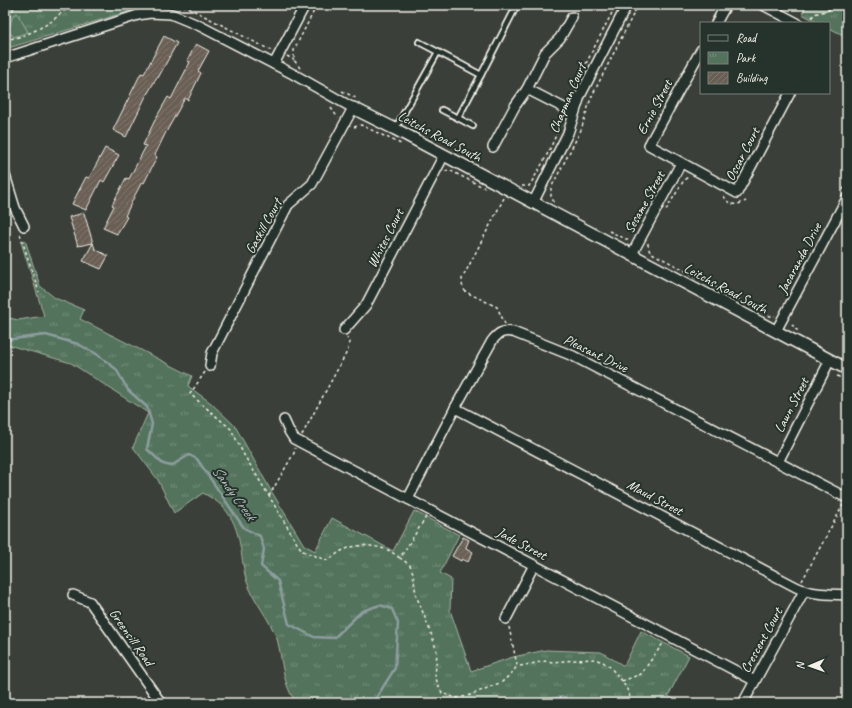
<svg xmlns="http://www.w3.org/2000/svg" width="852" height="708" font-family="Caveat,sans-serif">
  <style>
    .park { fill: url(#park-tufts); stroke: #a4b2a2 }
    .pitch { fill: #53735c; stroke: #a4b2a2 }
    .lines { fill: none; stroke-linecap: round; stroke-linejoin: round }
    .stream { stroke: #8d9d9f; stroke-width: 2.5 }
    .building { fill: url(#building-hatch); stroke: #f4f1e8 }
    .service-casing { stroke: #f4f1e8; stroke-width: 8 }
    .minor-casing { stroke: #f4f1e8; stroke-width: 12 }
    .tertiary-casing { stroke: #f4f1e8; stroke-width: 14 }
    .path { stroke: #f4f1e8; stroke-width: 1.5; stroke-dasharray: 3 3; stroke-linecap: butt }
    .service { stroke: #26332d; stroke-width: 4.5 }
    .minor { stroke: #26332d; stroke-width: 9 }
    .tertiary { stroke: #26332d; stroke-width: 11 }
    .labels { text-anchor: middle; stroke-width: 4; stroke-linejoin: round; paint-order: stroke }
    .street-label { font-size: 14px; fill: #f4f1e8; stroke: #26332d }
    .water-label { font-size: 15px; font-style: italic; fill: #b0b9b7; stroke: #26332d }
  </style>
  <defs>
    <pattern id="park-tufts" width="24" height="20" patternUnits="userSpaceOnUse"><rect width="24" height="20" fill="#53735c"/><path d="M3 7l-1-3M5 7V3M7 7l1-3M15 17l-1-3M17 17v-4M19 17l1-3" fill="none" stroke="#758e7b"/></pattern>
    <pattern id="building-hatch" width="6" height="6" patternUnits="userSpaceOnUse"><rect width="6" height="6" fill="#6a5f55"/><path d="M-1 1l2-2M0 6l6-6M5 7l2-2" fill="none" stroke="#80766d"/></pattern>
  </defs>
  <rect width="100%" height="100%" fill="#3a4039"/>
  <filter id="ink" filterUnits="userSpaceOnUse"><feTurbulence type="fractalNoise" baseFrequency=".025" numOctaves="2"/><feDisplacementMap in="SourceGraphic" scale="8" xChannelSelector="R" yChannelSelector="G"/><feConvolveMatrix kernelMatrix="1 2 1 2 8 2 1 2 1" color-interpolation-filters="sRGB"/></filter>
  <g filter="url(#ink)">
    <g class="park">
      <polygon points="5,5 140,5 140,8 5,49"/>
      <polygon points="807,5 847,5 847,37 829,28 829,23 819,23 802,14"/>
      <path d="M25 240 40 286 55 298 84 310 80 319 192 376 188 386 211 403 235 426 270 489 304 545 315 551 332 518 393 551 414 511 459 535 440 573 451 579 450 610 471 671 513 657 546 650 601 652 624 666 641 631 689 656 668 696 679 702 678 703H297C282 686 283 660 277 639 270 619 254 602 247 582 245 576 244 570 243 564 240 544 238 523 223 507 217 501 210 497 203 493L174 513 158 480 133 447 148 413 71 363 5 344V317L18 320 44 316 21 242Z"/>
    </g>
    <polygon class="pitch" points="17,13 28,32 14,37 8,31 13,15"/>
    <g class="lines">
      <g class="stream">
        <polyline points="5,340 46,335 78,344 95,353 116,369 128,390 147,407 152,424 147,449 163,464 171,466 189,455 197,459 244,528 260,536 264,549 261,566 278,581 289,624 314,637 334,638 362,611 380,605 392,609 398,623 395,668 373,703"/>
        <polyline points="517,703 565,697 567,703"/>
      </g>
    </g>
    <g class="building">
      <polygon points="164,36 177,43 158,78 157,77 145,98 126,137 113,130 141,73 144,74"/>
      <polygon points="196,44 209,51 198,71 201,73 188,100 185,98 165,134 155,155 157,157 144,183 142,182 135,195 125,216 127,217 117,234 103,228 114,206 112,205 126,178 129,179 146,146 143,145 156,118 168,97 171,99 190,62 187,61"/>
      <polygon points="105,148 119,155 104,182 101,180 86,210 72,204 86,177 89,178"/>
      <polygon points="84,213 93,243 78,246 69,217"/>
      <polygon points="93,243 95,249 108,256 101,269 83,261"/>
      <polygon points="463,537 469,540 466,547 466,548 473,552 468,562 462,559 461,561 452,556"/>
    </g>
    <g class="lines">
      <defs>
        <g id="service">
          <polyline points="148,5 150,13"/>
          <polyline points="438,52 481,75 458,118 442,110"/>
          <polyline points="481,75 517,5"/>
          <polyline points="458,118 473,126"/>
          <polyline points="395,129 438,52 419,42"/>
        </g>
        <g id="minor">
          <polyline points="763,5 797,23"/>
          <polyline points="716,23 726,5"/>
          <polyline points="701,50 649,145 737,193 790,93"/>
          <polyline points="5,58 138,15 150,13 171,14 200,26 293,74 353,108 312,184 288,205 212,353 210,366"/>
          <polyline points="274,64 305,5"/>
          <polyline points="527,89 574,113"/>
          <polyline points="493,147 515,106 527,89 545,53 560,38 572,17"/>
          <polyline points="5,175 15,208 24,226"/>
          <polyline points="533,203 568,133 580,96 627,5"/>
          <polyline points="632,254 681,163"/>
          <polyline points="344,330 366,305 444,155"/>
          <polyline points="776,331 847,198"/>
          <path d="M455 408 796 587C812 595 830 594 847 595"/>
          <polyline points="284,420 289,431 294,439 408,499 755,681"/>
          <polyline points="778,462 830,360"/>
          <path d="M408 499 455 408 492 341C498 333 503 330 513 332L573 356 847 498"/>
          <polyline points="73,595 90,602 161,703"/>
          <polyline points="506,619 534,565"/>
          <polyline points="743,703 804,591"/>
        </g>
        <polyline id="tertiary" points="353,108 395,129 847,369"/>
      </defs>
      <use href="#service" class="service-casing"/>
      <use href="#minor" class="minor-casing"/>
      <use href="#tertiary" class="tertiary-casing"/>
      <g class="path">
        <polyline points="183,5 272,51"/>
        <polyline points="746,5 757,10"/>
        <polyline points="812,22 810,21 814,14 833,9"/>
        <polyline points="5,27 15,5"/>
        <path d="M5 38C15 42 43 27 52 21 57 17 61 12 67 9 80 6 100 12 111 5"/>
        <polyline points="287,56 294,60"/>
        <polyline points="300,68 294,60 294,50 317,5"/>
        <polyline points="575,85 616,5"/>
        <polyline points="342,91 356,98"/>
        <polyline points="331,108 338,118"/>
        <polyline points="354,127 361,125 403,145"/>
        <polyline points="445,171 449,170 485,188"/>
        <path d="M522 186H529C543 164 555 141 563 116"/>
        <polyline points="843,190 847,182"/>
        <path d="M724 196C729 207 737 205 746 201"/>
        <path d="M504 198 462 279C462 284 462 288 466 292L497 307 505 324"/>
        <polyline points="554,202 551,197 551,188 581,130 591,98 638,5"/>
        <polyline points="666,210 684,180 688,177"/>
        <polyline points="609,231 626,239 631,239"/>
        <polyline points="20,234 39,292"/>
        <polyline points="648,243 648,247 650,252 770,316 775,316"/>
        <polyline points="792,324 795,329 799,331"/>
        <path d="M205 372 190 394 231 429 244 455 269 496 298 545 303 551 323 559 328 560C334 557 338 552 344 550 357 543 376 545 390 551 393 553 397 556 400 558"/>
        <polyline points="837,376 847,381"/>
        <polyline points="302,435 348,350 349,342 347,338"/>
        <polyline points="269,496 294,453 295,448"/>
        <polyline points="426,517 400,558 410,565 413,573 416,595 431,633 437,652 435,677 442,693 456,698 468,696 502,682 514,671 517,665"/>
        <polyline points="802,581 843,505"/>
        <polyline points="509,627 517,665 520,666 546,661 553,662 576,660 594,659 603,662 610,667 622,681 629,693 631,703"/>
        <polyline points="622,681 641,674 664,642"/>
      </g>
      <use href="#service" class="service"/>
      <use href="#minor" class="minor"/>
      <use href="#tertiary" class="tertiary"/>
    </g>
  </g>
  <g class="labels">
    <g class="street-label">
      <text transform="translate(567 98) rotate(-67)" y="5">Chapman Court</text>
      <text transform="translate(654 107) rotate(-62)" y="5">Ernie Street</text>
      <text transform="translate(440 136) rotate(28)" y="5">Leitchs Road South</text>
      <text transform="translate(742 154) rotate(-62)" y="5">Oscar Court</text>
      <text transform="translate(644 202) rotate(-61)" y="5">Sesame Street</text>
      <text transform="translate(263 226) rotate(-61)" y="5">Gaskill Court</text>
      <text transform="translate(385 238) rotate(-63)" y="5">Whites Court</text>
      <text transform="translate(799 258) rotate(-62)" y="5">Jacaranda Drive</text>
      <text transform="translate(726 288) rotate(28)" y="5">Leitchs Road South</text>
      <text transform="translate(596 353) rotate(26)" y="5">Pleasant Drive</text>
      <text transform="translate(791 405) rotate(-63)" y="5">Lawn Street</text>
      <text transform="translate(655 497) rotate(28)" y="5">Maud Street</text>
      <text transform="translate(522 543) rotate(28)" y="5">Jade Street</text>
      <text transform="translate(132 637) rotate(55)" y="5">Greensill Road</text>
      <text transform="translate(761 640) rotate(-61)" y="5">Crescent Court</text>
    </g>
    <g class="water-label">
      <text transform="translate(234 493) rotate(54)" y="5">Sandy Creek</text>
    </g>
  </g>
  <rect width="852" height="708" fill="none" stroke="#26332d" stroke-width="20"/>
  <rect x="10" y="10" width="832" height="688" fill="none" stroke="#f4f1e8" stroke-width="1.5" filter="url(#ink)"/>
  <rect x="700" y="22" width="130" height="72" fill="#26332d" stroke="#787f78"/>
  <rect x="708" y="35" width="20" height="6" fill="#26332d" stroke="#787f78"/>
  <text x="736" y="42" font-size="12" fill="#f4f1e8">Road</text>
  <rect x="708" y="52" width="20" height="12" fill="url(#park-tufts)" stroke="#787f78"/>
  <text x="736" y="62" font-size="12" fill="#f4f1e8">Park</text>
  <rect x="708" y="72" width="20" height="12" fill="url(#building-hatch)" stroke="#787f78"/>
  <text x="736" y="82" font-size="12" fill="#f4f1e8">Building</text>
  <g transform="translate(810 666) rotate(268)" stroke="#26332d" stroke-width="3" paint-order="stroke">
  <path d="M0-3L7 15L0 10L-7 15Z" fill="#f4f1e8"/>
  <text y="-6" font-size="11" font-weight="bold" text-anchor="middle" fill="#f4f1e8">N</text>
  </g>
</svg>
